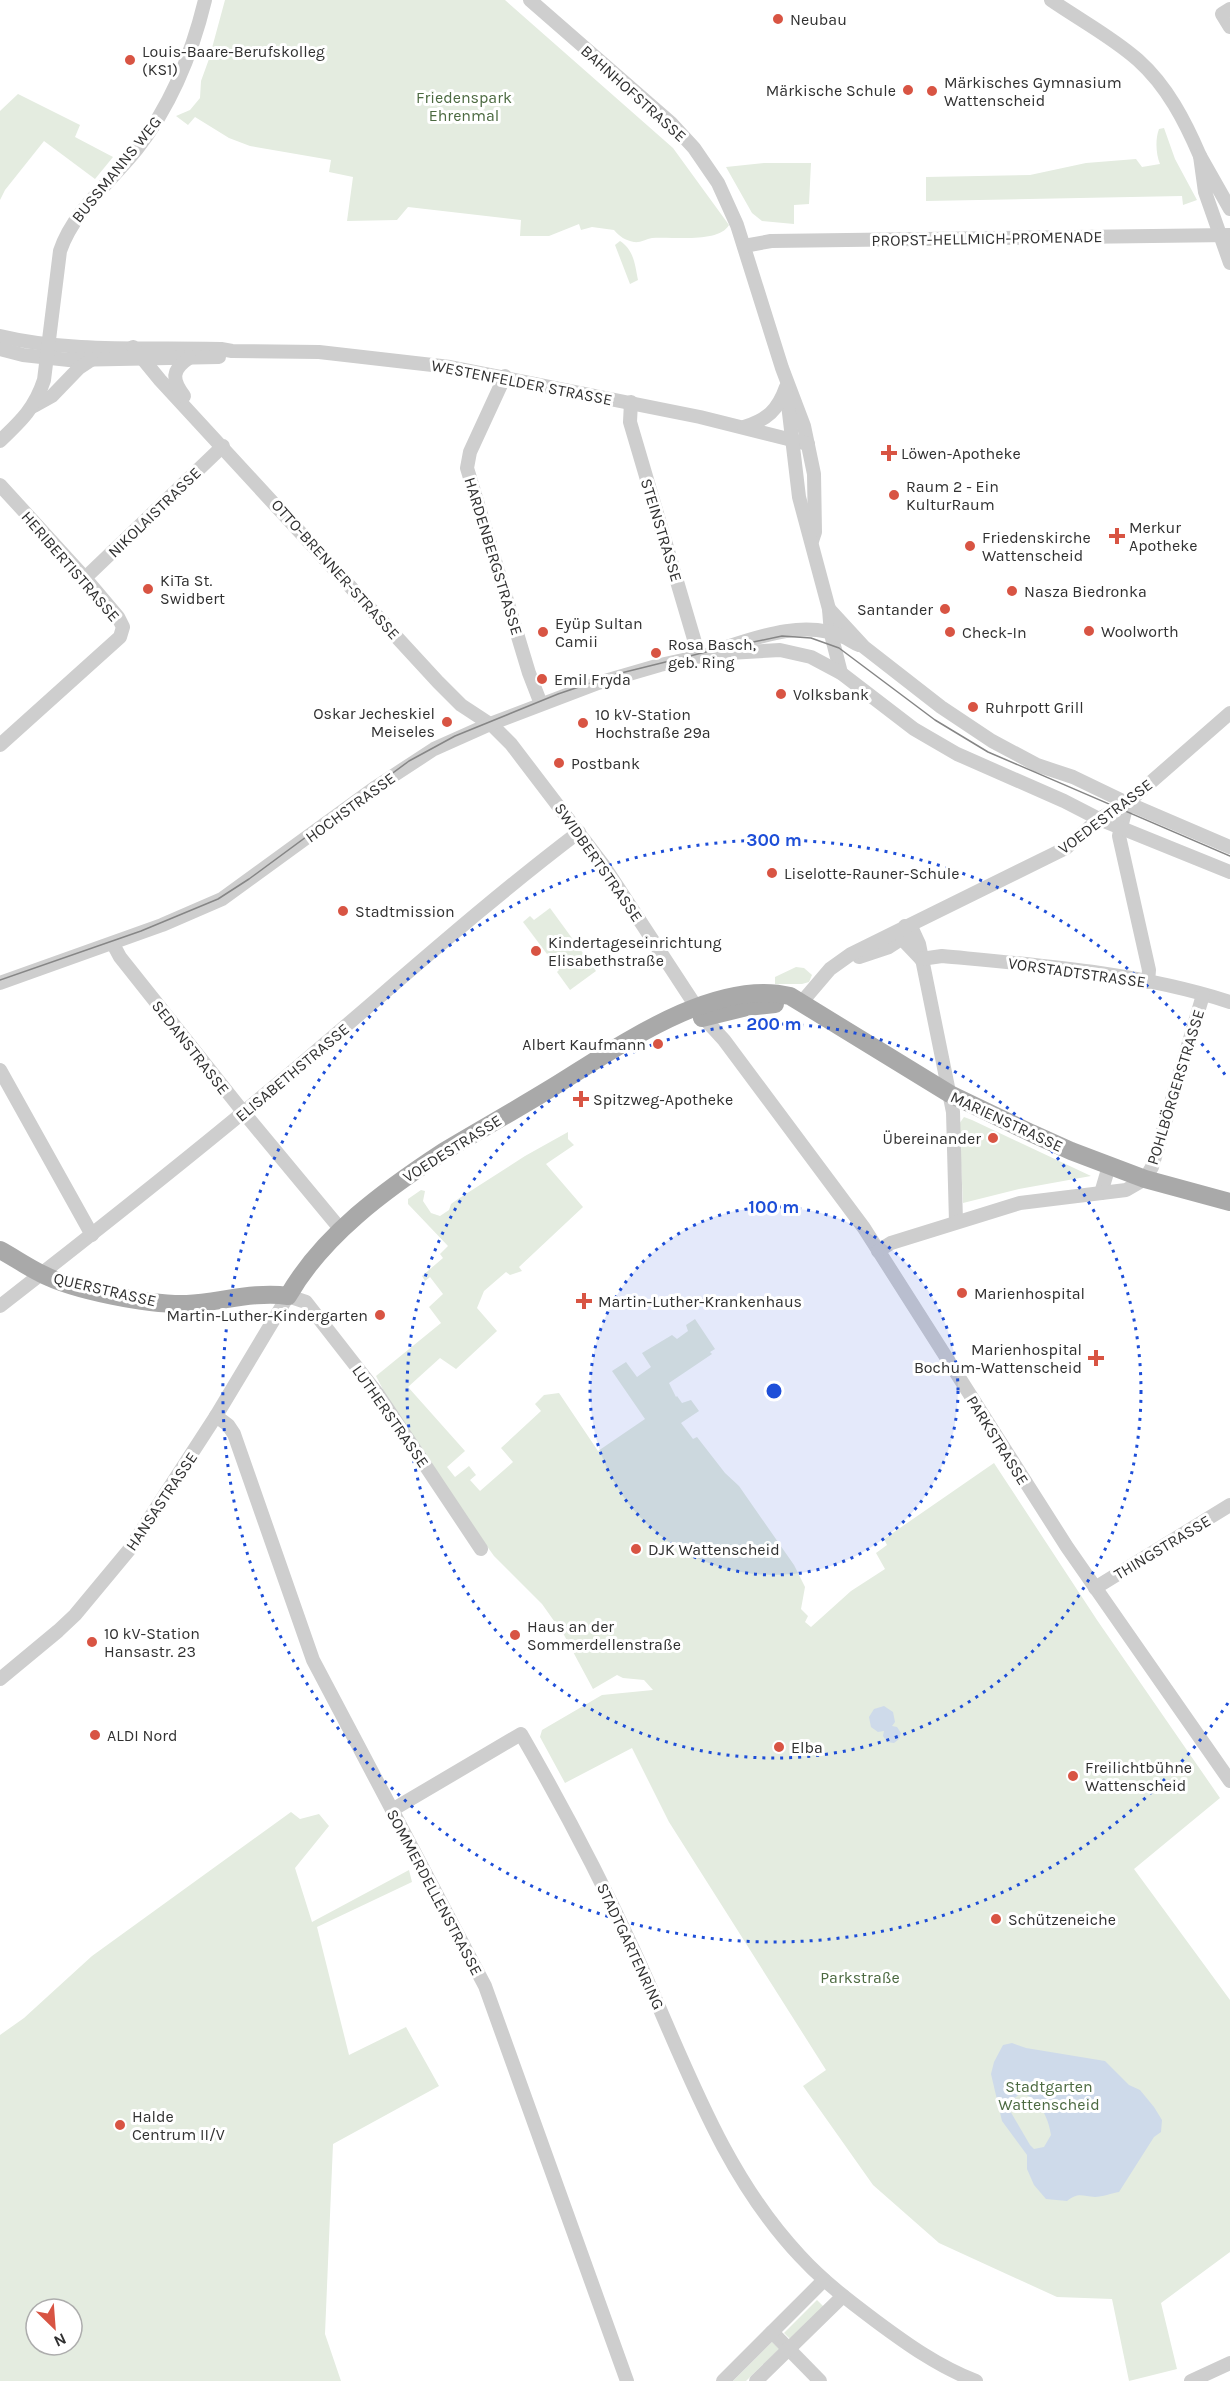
<svg xmlns="http://www.w3.org/2000/svg" width="1230" height="2381" font-family="Karla,sans-serif">
  <style>
    .green { fill: #e4ece0; fill-rule: evenodd }
    .water { fill: #cedaea; fill-rule: evenodd }
    .lines { fill: none; stroke-linecap: round; stroke-linejoin: round }
    .minor { stroke: #cecece; stroke-width: 14 }
    .major { stroke: #a9a9a9; stroke-width: 18 }
    .tram { stroke: #868686; stroke-width: 1.5 }
    .ring { fill: none; stroke: #1d4ed8; stroke-width: 3; stroke-dasharray: 3 6 }
    .poi-dot { fill: #d85443; stroke: #fff; stroke-width: 2 }
    .labels { text-anchor: middle; stroke-width: 6; stroke-linejoin: round; paint-order: stroke }
    .poi-label { font-size: 16px; fill: #313131; stroke: #fff; text-anchor: start }
    .street-label { font-size: 16px; fill: #313131; stroke: #fff }
    .park-label { font-size: 16px; fill: #4c6a41; stroke: #fff }
    .centre { fill: #1d4ed8; stroke: #fff; stroke-width: 3 }
    .ring-label { font-size: 18px; text-anchor: middle; font-weight: bold; fill: #1d4ed8; stroke: #fff; stroke-width: 6; stroke-linejoin: round; paint-order: stroke }
  </style>
  <rect width="100%" height="100%" fill="#fff"/>
  <g class="green">
    <path d="M225 0H505L673 148 729 225C718 244 671 236 652 238 646 239 640 243 634 242 625 240 620 237 614 230L592 227 581 230 579 224 549 236H520L521 220 408 207 397 220 347 221 353 177 329 172 331 160 250 146 229 138 195 117 188 125 176 116 190 110 200 98 201 81 209 59Z"/>
    <polygon points="18,94 80,125 75,137 113,157 95,179 44,141 5,190 0,200 0,111"/>
    <path d="M1164 128 1175 159 1197 200 1183 205 1182 196 926 201V177L1030 175 1086 163 1136 159 1142 167 1160 164C1156 155 1155 139 1159 129Z"/>
    <polygon points="764,163 811,163 809,204 794,205 794,224 762,221 752,213 726,167"/>
    <path d="M620 241C634 250 635 265 638 280L630 284 615 245Z"/>
    <polygon points="550,908 596,971 570,990 557,972 559,970 523,922 530,916 534,920"/>
    <polygon points="796,967 804,968 812,975 809,982 802,984 775,984 775,977"/>
    <polygon points="964,1117 972,1120 1091,1176 1019,1189 963,1203 959,1124"/>
    <polygon points="568,1132 568,1139 574,1145 546,1164 583,1207 519,1267 522,1271 510,1275 506,1272 484,1291 477,1308 497,1331 456,1369 440,1358 408,1387 465,1451 447,1467 455,1477 469,1466 476,1475 470,1480 480,1491 513,1462 501,1448 541,1411 535,1404 544,1395 559,1393 598,1451 645,1419 612,1371 626,1362 637,1377 651,1367 642,1353 672,1335 677,1339 688,1331 686,1325 695,1319 715,1349 710,1352 712,1354 669,1383 676,1397 677,1396 682,1403 691,1400 699,1411 681,1423 693,1439 697,1437 725,1473 739,1486 794,1565 805,1587 801,1609 808,1616 805,1622 811,1627 851,1591 885,1569 876,1553 887,1545 884,1539 994,1463 1097,1620 1220,1798 1134,1869 1230,2000 1230,2252 1161,2303 1177,2369 1129,2381 1112,2299 1057,2297 939,2243 873,2185 803,2086 826,2070 669,1822 632,1748 565,1783 540,1737 542,1730 602,1695 653,1690 644,1680 623,1678 617,1675 593,1689 564,1635 542,1604 494,1556 471,1524 392,1407 376,1376 441,1323 429,1307 443,1294 430,1277 425,1281 422,1276 443,1258 440,1254 448,1246 408,1204 408,1199 421,1190 425,1191 423,1201 431,1213 440,1216 449,1210 451,1204 458,1199 525,1156"/>
    <path d="M291 1812 300 1819 319 1814 329 1826 295 1868 312 1922 409 1870 412 1882 317 1927 349 2055 406 2027 439 2086 333 2144 325 2334 341 2381H0V2035L24 2018 92 1956ZM36 2309H72V2345H36Z"/>
    <polygon points="817,2300 824,2307 791,2340 784,2333"/>
    <polygon points="772,2342 779,2349 746,2381 733,2381"/>
  </g>
  <g class="water">
    <polygon points="884,1706 893,1712 895,1722 892,1726 897,1727 901,1733 899,1739 894,1743 887,1742 883,1736 884,1731 878,1732 871,1727 869,1717 874,1709"/>
    <path d="M1012 2043 1026 2048 1105 2061 1129 2085 1140 2090 1154 2107 1162 2120 1161 2132 1154 2137 1119 2192C1112 2193 1102 2197 1095 2197 1082 2196 1078 2192 1067 2201L1046 2199 1034 2185 1027 2169V2155L1002 2121 991 2074 994 2062 1003 2045ZM1020 2094C1038 2094 1049 2119 1051 2135L1044 2147 1034 2149 1030 2145 1009 2109 1013 2099Z"/>
  </g>
  <g class="lines">
    <g class="minor">
      <polyline points="530,0 671,123 694,148 718,183 737,225 782,368 804,426 814,474 815,532 812,541"/>
      <path d="M1051 0C1080 20 1112 37 1138 60 1167 86 1185 121 1200 156"/>
      <polyline points="1230,9 1222,14 1230,27"/>
      <polyline points="1230,209 1200,156 1205,192 1230,263"/>
      <polyline points="744,246 771,241 1230,235"/>
      <path d="M0 336C70 353 149 347 221 349L232 351 319 352 450 367 700 417 808 444"/>
      <polyline points="133,347 160,380 438,682 461,705 493,726 511,744 604,866 697,1008"/>
      <polyline points="0,349 23,355 69,360 219,357"/>
      <polyline points="505,376 470,452 467,468 529,673 541,704"/>
      <path d="M184 396C172 380 171 370 189 358"/>
      <polyline points="787,396 799,497 829,609 831,634 841,673"/>
      <polyline points="631,402 630,422 699,656"/>
      <polyline points="34,406 52,396 79,368 91,360"/>
      <path d="M744 427C767 420 778 410 786 387"/>
      <path d="M0 441C21 421 35 408 44 380L60 251C74 210 110 183 137 149 171 105 192 54 205 0"/>
      <polyline points="0,485 85,578 118,617 123,627 120,637 0,745"/>
      <polyline points="85,578 223,446"/>
      <polyline points="829,609 864,647 941,707 992,741 1037,765 1073,777 1127,803 1230,847"/>
      <path d="M721 649C760 636 807 619 846 638 850 640 854 643 859 645"/>
      <polyline points="1127,803 1119,836 1149,970 1148,982"/>
      <polyline points="113,944 120,957 244,1113 342,1231"/>
      <polyline points="859,957 889,947 909,934"/>
      <polyline points="921,959 902,939 905,926 913,931 919,944 953,1112 956,1222"/>
      <path d="M921 959 942 956C1038 965 1137 972 1230 1002"/>
      <polyline points="0,983 162,925 222,899 376,787 434,749 490,724 598,683 660,665 711,654 780,650 811,657 841,673 914,729 957,754 1064,801 1099,819 1230,872"/>
      <polyline points="801,1003 830,969 851,954 1066,848 1099,819 1127,803 1230,713"/>
      <polyline points="703,1017 724,1040 864,1228 1067,1547 1230,1781"/>
      <polyline points="0,1070 92,1235"/>
      <polyline points="1101,1193 1109,1166"/>
      <polyline points="878,1251 891,1243 1020,1203 1126,1190 1145,1179 1152,1167 1203,995"/>
      <path d="M0 1306C99 1229 198 1151 294 1070 389 990 480 907 579 832"/>
      <polyline points="216,1416 228,1425 234,1434 313,1660 485,1986 627,2381"/>
      <polyline points="1095,1588 1230,1505"/>
      <polyline points="0,1679 58,1631 75,1615 129,1550 216,1416 288,1296 306,1302 377,1393 481,1549"/>
      <path d="M392 1810 521 1734C562 1805 600 1877 634 1951 683 2056 719 2170 800 2256 823 2281 849 2301 876 2321 907 2344 939 2367 976 2381"/>
      <polyline points="772,2332 820,2381"/>
      <polyline points="723,2381 824,2280"/>
      <polyline points="756,2381 843,2296"/>
      <polyline points="1191,2381 1230,2363"/>
    </g>
    <g class="major">
      <polyline points="702,1018 747,1007 775,1004"/>
      <path d="M0 1250C13 1257 26 1266 40 1273 74 1291 149 1305 187 1304 220 1302 256 1291 288 1296 323 1235 385 1190 443 1152 480 1130 517 1109 553 1087 615 1049 714 977 790 996L950 1094 1031 1133 1071 1151 1145 1179 1230 1202"/>
    </g>
    <polyline class="tram" points="0,980 141,931 218,899 249,879 409,761 455,736 558,694 617,674 710,651 782,636 811,638 839,648 935,720 988,752 1230,856"/>
  </g>
  <circle cx="774" cy="1391" r="184" fill="#1d4ed8" fill-opacity=".12"/>
  <g class="ring">
    <circle cx="774" cy="1391" r="184"/>
    <circle cx="774" cy="1391" r="367"/>
    <path d="M1228 1703A551 551 0 1 1 1228 1079"/>
  </g>
  <g class="poi-dot">
    <circle cx="778" cy="19" r="6"/>
    <circle cx="130" cy="60" r="6"/>
    <circle cx="908" cy="90" r="6"/>
    <circle cx="932" cy="91" r="6"/>
    <path d="M886 444h6v6h6v6h-6v6h-6v-6h-6v-6h6z"/>
    <circle cx="894" cy="495" r="6"/>
    <path d="M1114 527h6v6h6v6h-6v6h-6v-6h-6v-6h6z"/>
    <circle cx="970" cy="546" r="6"/>
    <circle cx="148" cy="589" r="6"/>
    <circle cx="1012" cy="591" r="6"/>
    <circle cx="945" cy="609" r="6"/>
    <circle cx="1089" cy="631" r="6"/>
    <circle cx="543" cy="632" r="6"/>
    <circle cx="950" cy="632" r="6"/>
    <circle cx="656" cy="653" r="6"/>
    <circle cx="542" cy="679" r="6"/>
    <circle cx="781" cy="694" r="6"/>
    <circle cx="973" cy="707" r="6"/>
    <circle cx="447" cy="722" r="6"/>
    <circle cx="583" cy="723" r="6"/>
    <circle cx="559" cy="763" r="6"/>
    <circle cx="772" cy="873" r="6"/>
    <circle cx="343" cy="911" r="6"/>
    <circle cx="536" cy="951" r="6"/>
    <circle cx="658" cy="1044" r="6"/>
    <path d="M578 1090h6v6h6v6h-6v6h-6v-6h-6v-6h6z"/>
    <circle cx="993" cy="1138" r="6"/>
    <circle cx="962" cy="1293" r="6"/>
    <path d="M581 1292h6v6h6v6h-6v6h-6v-6h-6v-6h6z"/>
    <circle cx="380" cy="1315" r="6"/>
    <path d="M1093 1349h6v6h6v6h-6v6h-6v-6h-6v-6h6z"/>
    <circle cx="636" cy="1549" r="6"/>
    <circle cx="515" cy="1635" r="6"/>
    <circle cx="92" cy="1642" r="6"/>
    <circle cx="95" cy="1735" r="6"/>
    <circle cx="779" cy="1747" r="6"/>
    <circle cx="1073" cy="1776" r="6"/>
    <circle cx="996" cy="1919" r="6"/>
    <circle cx="120" cy="2125" r="6"/>
  </g>
  <g class="labels">
    <g class="poi-label">
      <text x="790" y="25">Neubau</text>
      <text x="142" y="57">Louis-Baare-Berufskolleg<tspan x="142" dy="18">(KS1)</tspan></text>
      <text x="944" y="88">Märkisches Gymnasium<tspan x="944" dy="18">Wattenscheid</tspan></text>
      <text x="896" y="96" text-anchor="end">Märkische Schule</text>
      <text x="901" y="459">Löwen-Apotheke</text>
      <text x="906" y="492">Raum 2 - Ein<tspan x="906" dy="18">KulturRaum</tspan></text>
      <text x="1129" y="533">Merkur<tspan x="1129" dy="18">Apotheke</tspan></text>
      <text x="982" y="543">Friedenskirche<tspan x="982" dy="18">Wattenscheid</tspan></text>
      <text x="160" y="586">KiTa St.<tspan x="160" dy="18">Swidbert</tspan></text>
      <text x="1024" y="597">Nasza Biedronka</text>
      <text x="933" y="615" text-anchor="end">Santander</text>
      <text x="555" y="629">Eyüp Sultan<tspan x="555" dy="18">Camii</tspan></text>
      <text x="1101" y="637">Woolworth</text>
      <text x="962" y="638">Check-In</text>
      <text x="668" y="650">Rosa Basch,<tspan x="668" dy="18">geb. Ring</tspan></text>
      <text x="554" y="685">Emil Fryda</text>
      <text x="793" y="700">Volksbank</text>
      <text x="985" y="713">Ruhrpott Grill</text>
      <text x="435" y="719" text-anchor="end">Oskar Jecheskiel<tspan x="435" dy="18">Meiseles</tspan></text>
      <text x="595" y="720">10 kV-Station<tspan x="595" dy="18">Hochstraße 29a</tspan></text>
      <text x="571" y="769">Postbank</text>
      <text x="784" y="879">Liselotte-Rauner-Schule</text>
      <text x="355" y="917">Stadtmission</text>
      <text x="548" y="948">Kindertageseinrichtung<tspan x="548" dy="18">Elisabethstraße</tspan></text>
      <text x="646" y="1050" text-anchor="end">Albert Kaufmann</text>
      <text x="593" y="1105">Spitzweg-Apotheke</text>
      <text x="981" y="1144" text-anchor="end">Übereinander</text>
      <text x="974" y="1299">Marienhospital</text>
      <text x="598" y="1307">Martin-Luther-Krankenhaus</text>
      <text x="368" y="1321" text-anchor="end">Martin-Luther-Kindergarten</text>
      <text x="1082" y="1355" text-anchor="end">Marienhospital<tspan x="1082" dy="18">Bochum-Wattenscheid</tspan></text>
      <text x="648" y="1555">DJK Wattenscheid</text>
      <text x="527" y="1632">Haus an der<tspan x="527" dy="18">Sommerdellenstraße</tspan></text>
      <text x="104" y="1639">10 kV-Station<tspan x="104" dy="18">Hansastr. 23</tspan></text>
      <text x="107" y="1741">ALDI Nord</text>
      <text x="791" y="1753">Elba</text>
      <text x="1085" y="1773">Freilichtbühne<tspan x="1085" dy="18">Wattenscheid</tspan></text>
      <text x="1008" y="1925">Schützeneiche</text>
      <text x="132" y="2122">Halde<tspan x="132" dy="18">Centrum II/V</tspan></text>
    </g>
    <g class="street-label">
      <text transform="translate(634 93) rotate(42)" y="6">BAHNHOFSTRASSE</text>
      <text transform="translate(116 169) rotate(-51)" y="6">BUSSMANNS WEG</text>
      <text transform="translate(987 238) rotate(-1)" y="6">PROPST-HELLMICH-PROMENADE</text>
      <text transform="translate(522 382) rotate(11)" y="6">WESTENFELDER STRASSE</text>
      <text transform="translate(154 512) rotate(-44)" y="6">NIKOLAISTRASSE</text>
      <text transform="translate(662 530) rotate(73)" y="6">STEINSTRASSE</text>
      <text transform="translate(494 556) rotate(73)" y="6">HARDENBERGSTRASSE</text>
      <text transform="translate(71 566) rotate(49)" y="6">HERIBERTISTRASSE</text>
      <text transform="translate(336 569) rotate(48)" y="6">OTTO-BRENNER-STRASSE</text>
      <text transform="translate(350 807) rotate(-36)" y="6">HOCHSTRASSE</text>
      <text transform="translate(1105 816) rotate(-37)" y="6">VOEDESTRASSE</text>
      <text transform="translate(599 862) rotate(55)" y="6">SWIDBERTSTRASSE</text>
      <text transform="translate(1077 972) rotate(8)" y="6">VORSTADTSTRASSE</text>
      <text transform="translate(191 1047) rotate(52)" y="6">SEDANSTRASSE</text>
      <text transform="translate(292 1072) rotate(-40)" y="6">ELISABETHSTRASSE</text>
      <text transform="translate(1175 1087) rotate(-73)" y="6">POHLBÖRGERSTRASSE</text>
      <text transform="translate(1007 1121) rotate(25)" y="6">MARIENSTRASSE</text>
      <text transform="translate(452 1148) rotate(-32)" y="6">VOEDESTRASSE</text>
      <text transform="translate(105 1289) rotate(13)" y="6">QUERSTRASSE</text>
      <text transform="translate(391 1416) rotate(55)" y="6">LUTHERSTRASSE</text>
      <text transform="translate(998 1440) rotate(58)" y="6">PARKSTRASSE</text>
      <text transform="translate(161 1501) rotate(-56)" y="6">HANSASTRASSE</text>
      <text transform="translate(1162 1547) rotate(-31)" y="6">THINGSTRASSE</text>
      <text transform="translate(435 1892) rotate(62)" y="6">SOMMERDELLENSTRASSE</text>
      <text transform="translate(631 1946) rotate(65)" y="6">STADTGARTENRING</text>
    </g>
    <g class="park-label">
      <text x="464" y="103">Friedenspark<tspan x="464" dy="18">Ehrenmal</tspan></text>
      <text x="860" y="1983">Parkstraße</text>
      <text x="1049" y="2092">Stadtgarten<tspan x="1049" dy="18">Wattenscheid</tspan></text>
    </g>
  </g>
  <circle cx="774" cy="1391" r="9" class="centre"/>
  <g class="ring-label">
    <text x="774" y="846">300 m</text>
    <text x="774" y="1030">200 m</text>
    <text x="774" y="1213">100 m</text>
  </g>
  <g transform="translate(54 2327) rotate(155)"><circle r="28" fill="#ffffff" stroke="#adadad" stroke-width="1.5"/>
  <path d="M0-4.5L10 22L0 15L-10 22Z" fill="#d85443"/>
  <text y="-9" font-size="16" font-weight="bold" text-anchor="middle" fill="#313131">N</text>
  </g>
</svg>
